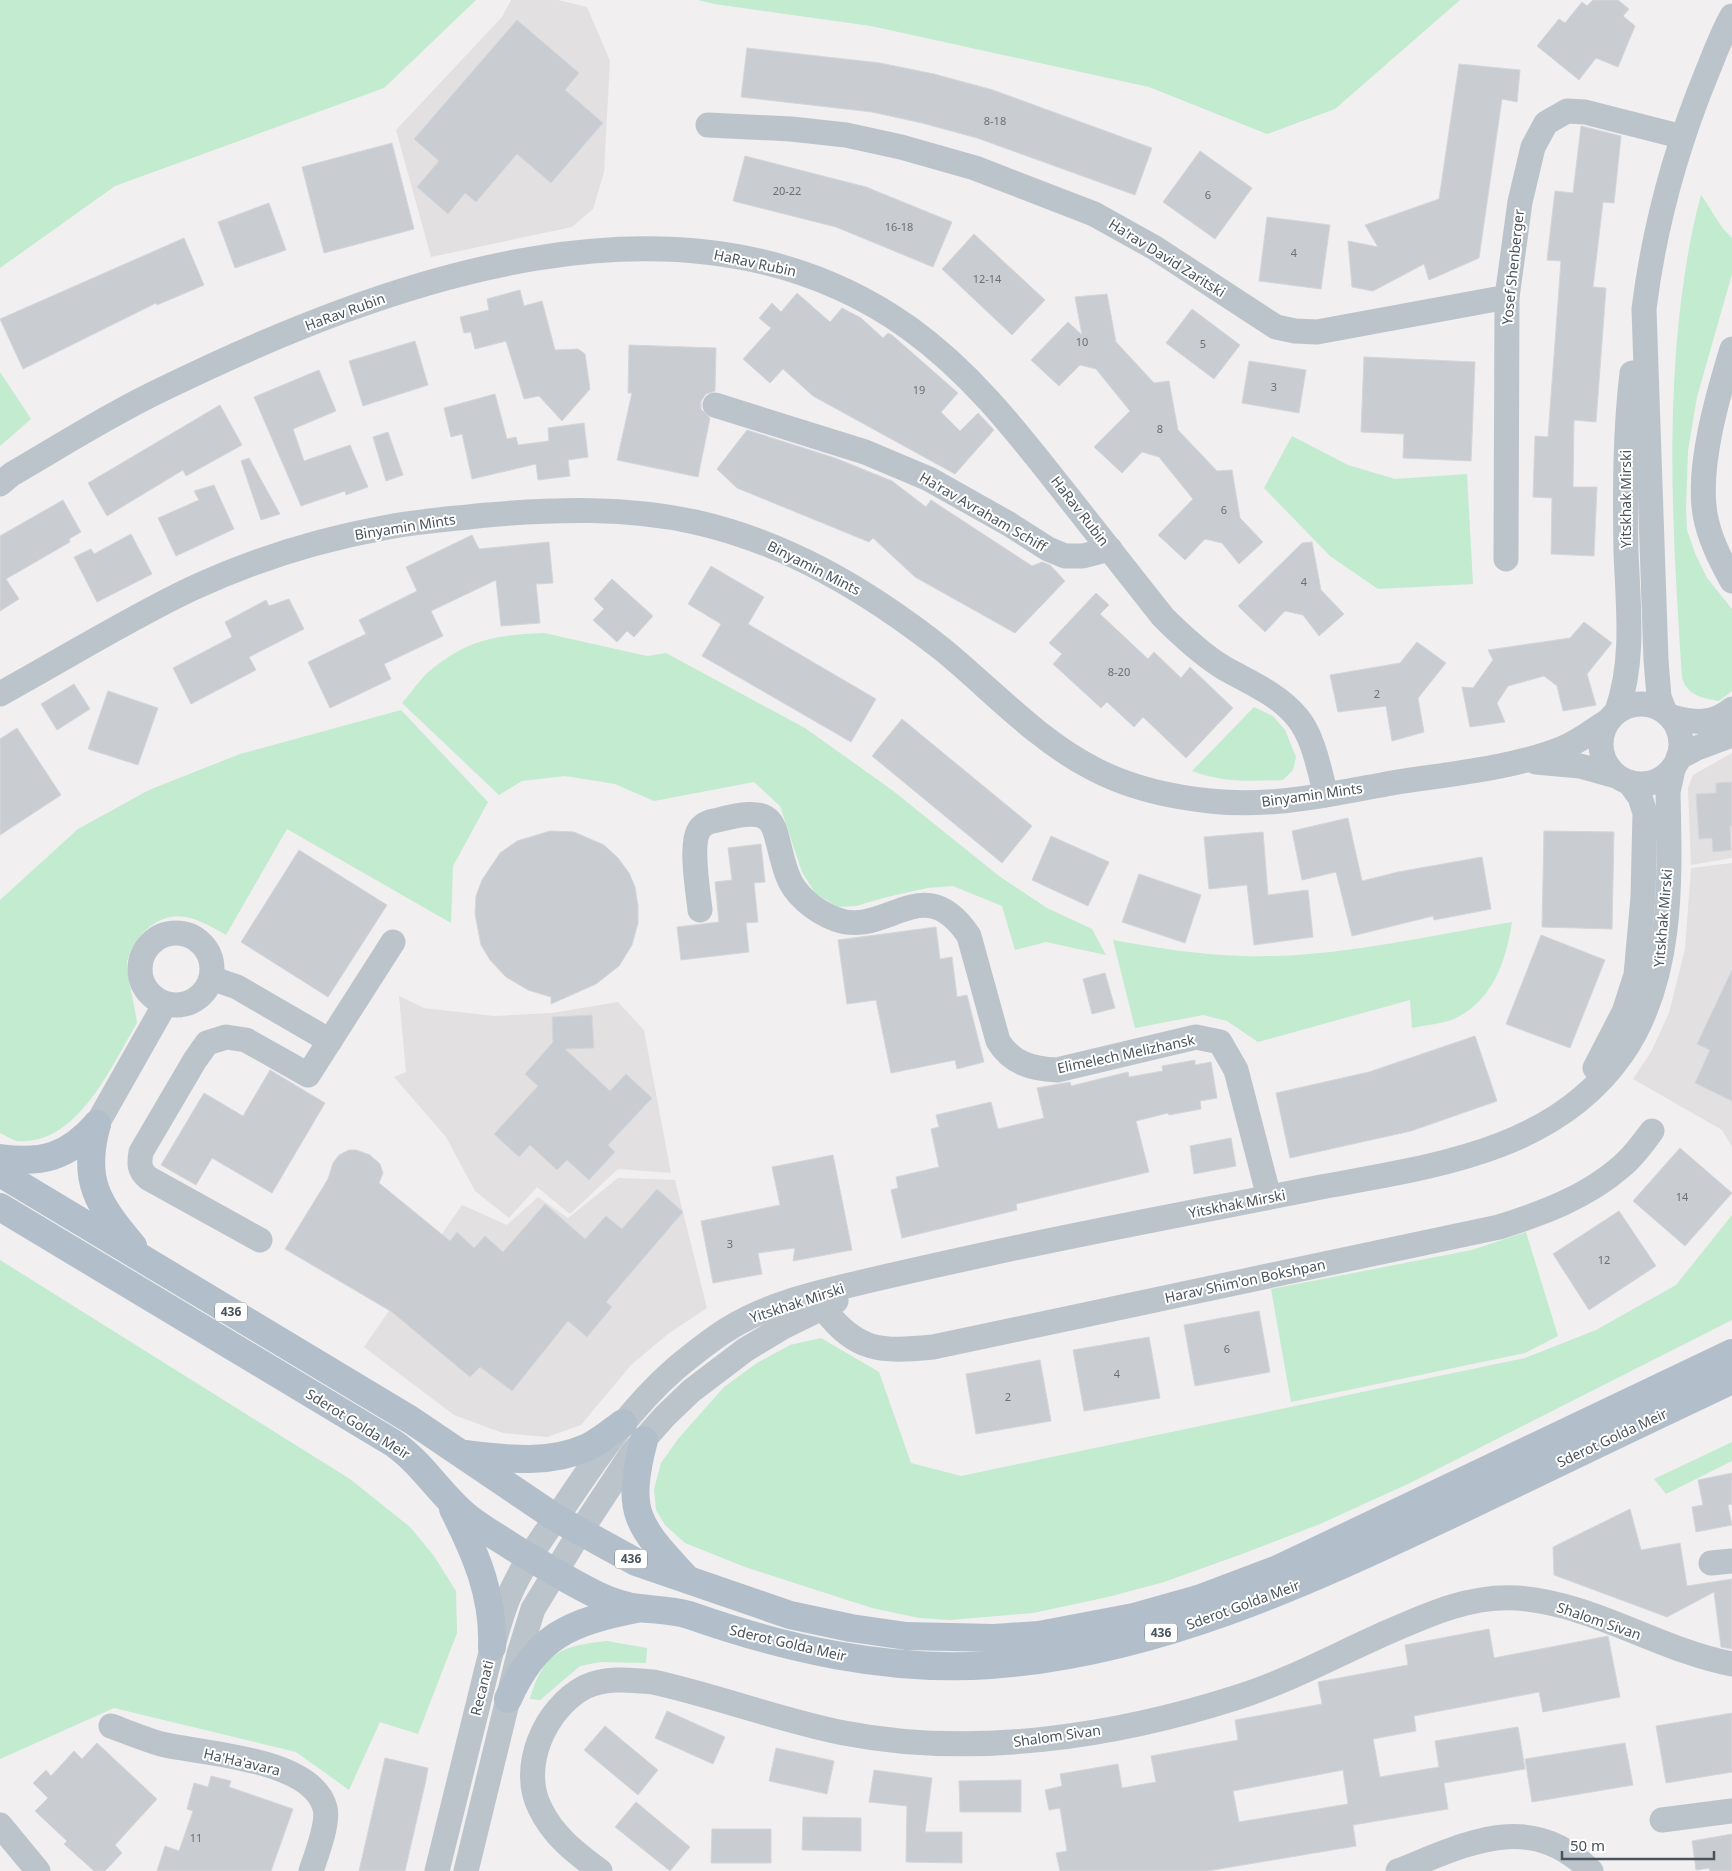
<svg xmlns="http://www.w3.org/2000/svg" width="1732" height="1871" font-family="'Noto Sans',sans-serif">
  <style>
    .education { fill: #e2e0e0 }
    .green { fill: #c2ebd0 }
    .building { fill: #c9ccd1; stroke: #d4d6da; fill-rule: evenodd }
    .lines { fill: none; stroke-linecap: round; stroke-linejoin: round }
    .minor { stroke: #bcc4cb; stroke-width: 25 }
    .major { stroke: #b2bfcb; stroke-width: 28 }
    .labels { text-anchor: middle; stroke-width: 4; stroke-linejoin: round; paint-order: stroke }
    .number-label { font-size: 11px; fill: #697178 }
    .shield { fill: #fff; stroke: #80878c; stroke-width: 1 }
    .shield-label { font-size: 12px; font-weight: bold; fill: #49535b }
    .street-label { font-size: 14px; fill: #49535b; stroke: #fff }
  </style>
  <rect width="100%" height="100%" fill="#f1efef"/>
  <g class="education">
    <polygon points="511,0 558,0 587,7 610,61 604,172 593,209 572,227 431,257 396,130 502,17"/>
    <polygon points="1732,753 1732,858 1691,865 1688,788 1693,775"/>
    <polygon points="1732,863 1732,1147 1722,1130 1633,1079 1651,1052 1669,1013 1685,949 1691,868"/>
    <polygon points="399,996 424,1008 494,1016 552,1013 618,1002 644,1030 671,1173 618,1169 570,1214 537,1187 509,1218 475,1191 446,1137 394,1077 406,1072"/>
    <polygon points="618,1178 675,1180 707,1308 668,1334 631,1365 581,1425 547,1437 503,1433 454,1415 364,1347 462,1205 507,1225 538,1197 568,1218"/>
  </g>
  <g class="green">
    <polygon points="0,0 476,0 384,88 115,186 0,268"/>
    <polygon points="698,0 1460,0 1335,109 1267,134 1149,87 871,26 714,4"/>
    <path d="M1701 195C1713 211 1717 224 1732 238V274L1697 397 1688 451 1686 509 1687 530 1695 553 1707 578 1732 609V691L1719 701C1702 698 1687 695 1682 678 1674 556 1666 433 1680 310 1685 270 1690 235 1701 195Z"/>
    <polygon points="0,372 31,419 0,446"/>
    <polygon points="1292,436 1348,465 1395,479 1467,474 1473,584 1378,589 1330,556 1264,488"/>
    <path d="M544 633 647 656 666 653 805 728 892 790 999 876 1047 908 1092 929 1106 955 1046 942 1015 950 1002 906 953 886 927 888 887 897 856 906 838 907 815 893 802 872 780 806 754 782 654 801 615 784 565 776 522 781 499 795 402 703C412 692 421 677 433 668 470 639 498 635 544 633Z"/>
    <path d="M1254 707 1273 716 1285 730 1296 757 1293 770 1283 780C1249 781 1225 783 1192 771Z"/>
    <path d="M401 710 488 802 453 866 451 923 287 829 226 935C198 919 174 905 146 930 136 939 130 949 127 962 126 969 136 1012 137 1023 111 1066 78 1146 17 1141 12 1140 5 1135 0 1133V900L78 829 149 790 240 754Z"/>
    <path d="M1512 922C1506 961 1493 1001 1454 1019 1442 1024 1425 1025 1412 1028L1410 1000 1258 1042 1227 1021 1203 1015 1135 1028 1113 940C1157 948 1200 955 1244 956 1332 959 1425 936 1512 922Z"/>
    <polygon points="1732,1215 1732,1320 1410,1483 1320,1524 1242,1554 1164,1582 1108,1597 1033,1613 950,1620 919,1618 872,1608 745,1567 685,1543 665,1525 656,1510 654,1489 661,1463 678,1439 724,1387 757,1363 790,1345 821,1338 879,1372 911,1463 961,1476 1525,1358 1596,1330 1676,1285"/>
    <polygon points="1526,1232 1558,1336 1525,1353 1291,1402 1271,1289 1472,1250"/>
    <polygon points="0,1260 350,1479 410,1527 434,1556 456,1591 457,1633 418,1734 380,1722 349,1790 296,1752 114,1708 0,1759"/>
    <polygon points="1732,1442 1732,1461 1666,1494 1654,1479"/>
    <path d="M607 1641 647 1648 646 1663 600 1662 580 1666 540 1700 530 1699C544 1652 561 1646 607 1641Z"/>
  </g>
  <g class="building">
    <polygon points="1593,0 1618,0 1629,9 1623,16 1635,26 1618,67 1596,58 1579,80 1537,46 1559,19 1565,23 1582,2 1587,6"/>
    <polygon points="517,20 579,73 565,90 603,123 551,183 517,154 476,202 465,193 448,214 417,187 439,161 414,139"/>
    <polygon points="747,48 880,63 934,74 993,90 1152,148 1135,195 977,138 922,123 872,112 741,97"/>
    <polygon points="1459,64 1520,70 1517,102 1502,99 1479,258 1429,280 1424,264 1373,291 1352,287 1348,241 1378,247 1365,225 1439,199"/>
    <polygon points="1581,126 1621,136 1614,203 1603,202 1593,287 1606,288 1596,422 1574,420 1573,487 1597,487 1594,556 1551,554 1552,498 1533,497 1535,436 1548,437 1561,261 1547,260 1555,191 1573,193"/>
    <polygon points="392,143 414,229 324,253 302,167"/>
    <polygon points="1200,151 1252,188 1215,239 1163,202"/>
    <polygon points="745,156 866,187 952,222 933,267 836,227 733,201"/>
    <polygon points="269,203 286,250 235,268 218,222"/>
    <polygon points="1267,217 1330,225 1321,289 1259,281"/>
    <polygon points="974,234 1045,300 1012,335 942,269"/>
    <polygon points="184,238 204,285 157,305 156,303 23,369 0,319"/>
    <polygon points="520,290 524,306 542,301 555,350 578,349 585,354 590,389 562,421 539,396 524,399 506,341 475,349 471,332 464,333 460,317 489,310 487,299"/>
    <polygon points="797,293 830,322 842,308 861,318 883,338 888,333 892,335 958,393 941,412 960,431 978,413 994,430 955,474 813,396 783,369 770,383 743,359 771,328 759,318 772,303 781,312"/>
    <polygon points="1107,294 1116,342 1154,383 1169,381 1178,430 1217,471 1232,470 1240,518 1263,542 1239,564 1222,543 1205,539 1185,560 1158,535 1193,499 1159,457 1142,452 1122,473 1094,447 1130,411 1096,369 1080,365 1059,386 1031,360 1068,322 1082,335 1075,297"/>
    <polygon points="1192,309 1240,345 1214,379 1166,343"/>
    <polygon points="415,341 428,385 363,406 349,361"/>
    <polygon points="629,345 716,348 715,391 706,394 701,401 701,409 710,418 698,477 617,460 632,393 628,393"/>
    <polygon points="1364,357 1475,362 1471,461 1403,458 1404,434 1361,432"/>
    <polygon points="1249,361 1306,370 1299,413 1242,403"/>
    <polygon points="319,370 336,411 293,429 304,461 350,445 368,487 346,495 345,491 301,506 254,397"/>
    <polygon points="495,394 507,439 516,437 518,445 549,441 548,428 584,423 588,457 568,460 570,476 538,480 536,464 472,479 462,434 451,437 444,408"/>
    <polygon points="220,405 242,445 186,476 183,470 107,516 88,483"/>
    <polygon points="747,430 835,458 892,481 926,507 931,500 1032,566 1042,562 1050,565 1065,581 1015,633 915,577 873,538 869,542 737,488 717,469"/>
    <polygon points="388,432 403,475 386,481 373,437"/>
    <polygon points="249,458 280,514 261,520 241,461"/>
    <polygon points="214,485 234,529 176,556 158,518 199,500 194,491"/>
    <polygon points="63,500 81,532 69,539 70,542 6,579 19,599 0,611 0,536"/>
    <polygon points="131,534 152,574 97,602 74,557 91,549 94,554"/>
    <polygon points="472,535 479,549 549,542 553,583 536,584 540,623 501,626 496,580 431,611 443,636 384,664 391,679 330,708 308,662 366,634 359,620 417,591 406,567"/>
    <polygon points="1312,542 1321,590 1344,614 1319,636 1303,615 1285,611 1265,632 1238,606 1302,543"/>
    <polygon points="711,566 764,597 748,624 876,699 851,742 702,656 721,624 688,604"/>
    <polygon points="612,579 653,616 634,637 627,631 617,642 593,620 604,609 594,599"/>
    <polygon points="1096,593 1109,605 1100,614 1148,659 1154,652 1181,678 1190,667 1233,708 1186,758 1143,717 1134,727 1107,702 1101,708 1053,664 1062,654 1049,643"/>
    <polygon points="289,599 304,629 249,657 256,670 191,704 173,668 232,637 225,622 266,600 269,606"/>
    <polygon points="1584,622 1612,643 1587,674 1596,705 1563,711 1557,686 1544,676 1508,686 1497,703 1505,722 1470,727 1462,687 1473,688 1493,660 1488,650 1570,638"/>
    <polygon points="1417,642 1446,663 1418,698 1424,732 1392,741 1386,706 1338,712 1330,675 1400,663"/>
    <polygon points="74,684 90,709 57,730 41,704"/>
    <polygon points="108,691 158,708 138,765 88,749"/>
    <polygon points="902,719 1032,826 1002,863 872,756"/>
    <polygon points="17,728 61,795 0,835 0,739"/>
    <polygon points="1732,782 1732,826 1730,826 1731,850 1713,852 1712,838 1699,839 1696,794 1716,793 1716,783"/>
    <polygon points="1348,818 1362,881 1398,872 1482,857 1491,909 1434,920 1433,916 1352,936 1336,872 1302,880 1292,831"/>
    <polygon points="550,831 574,832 604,845 618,858 629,873 635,887 638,906 638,923 632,945 619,966 596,984 551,1004 551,997 528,990 506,977 490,960 481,945 475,914 476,896 482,880 500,853 517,841"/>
    <polygon points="1544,831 1614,832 1612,929 1542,927"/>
    <polygon points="1263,832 1268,895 1308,890 1313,937 1254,945 1247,885 1209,889 1204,837"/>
    <polygon points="1051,836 1109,862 1088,906 1032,880"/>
    <polygon points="761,844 765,882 754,883 758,922 746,923 749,952 681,960 677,927 719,922 715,882 732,880 728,848"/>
    <polygon points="299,850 387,905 328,997 241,942"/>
    <polygon points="1139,874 1201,895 1185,943 1122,922"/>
    <polygon points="936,927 940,959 952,957 957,997 967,995 984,1062 957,1069 955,1060 891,1073 876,1000 847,1004 838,940"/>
    <polygon points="1541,935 1605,960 1570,1048 1506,1024"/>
    <polygon points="1732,970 1732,1101 1695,1083 1710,1050 1697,1044"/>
    <polygon points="1105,973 1115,1008 1092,1014 1083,979"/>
    <polygon points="592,1015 594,1048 565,1049 610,1091 626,1074 652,1098 608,1145 615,1152 589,1180 567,1160 557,1170 530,1145 519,1157 494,1134 538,1086 525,1074 553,1042 552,1017"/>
    <polygon points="1475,1036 1497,1101 1411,1131 1290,1158 1276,1093 1369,1072"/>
    <polygon points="1195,1060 1195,1065 1211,1062 1217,1098 1200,1101 1201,1109 1169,1115 1168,1113 1136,1121 1149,1172 1016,1204 1017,1210 902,1238 891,1190 898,1188 896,1177 939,1167 931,1129 939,1127 936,1115 991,1102 998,1129 1044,1118 1037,1088 1070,1082 1071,1086 1128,1072 1129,1077 1163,1071 1162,1066"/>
    <polygon points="270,1070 325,1103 272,1193 212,1158 196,1185 161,1165 204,1093 243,1116"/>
    <polygon points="1231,1138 1236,1166 1194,1174 1190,1146"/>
    <polygon points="1680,1148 1732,1193 1685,1246 1633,1201"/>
    <polygon points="349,1150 356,1150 370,1155 380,1164 383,1173 379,1183 450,1241 457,1232 474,1248 485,1236 503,1252 545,1204 585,1239 606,1216 622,1229 657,1189 683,1212 606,1302 612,1307 587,1337 568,1321 512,1391 480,1367 470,1377 392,1312 285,1249 328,1179 333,1163 339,1155"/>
    <polygon points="833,1155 852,1250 793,1261 795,1248 758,1253 762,1274 713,1283 701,1221 780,1205 772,1167"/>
    <polygon points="1619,1211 1656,1266 1589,1310 1553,1254"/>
    <polygon points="1259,1311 1270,1372 1195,1386 1184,1325"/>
    <polygon points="1149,1337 1160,1398 1084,1411 1073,1350"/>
    <polygon points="1040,1360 1051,1421 976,1434 966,1374"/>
    <polygon points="1732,1473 1732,1504 1728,1505 1732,1525 1696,1532 1692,1507 1703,1505 1698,1480"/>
    <polygon points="1630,1509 1641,1550 1680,1543 1687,1586 1732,1579 1732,1649 1721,1647 1714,1592 1667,1617 1554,1575 1553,1547"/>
    <path d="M1489 1629 1494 1658 1608 1636 1620 1697 1543 1712 1539 1692 1414 1716 1416 1731 1373 1739 1380 1777 1439 1767 1435 1741 1518 1727 1525 1769 1444 1783 1448 1809 1353 1825 1356 1846 1207 1871H1060L1056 1853 1067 1851 1060 1808 1049 1810 1045 1790 1062 1786 1060 1774 1118 1764 1122 1788 1156 1782 1151 1756 1238 1740 1235 1720 1322 1704 1318 1682 1408 1665 1405 1645ZM1343 1770 1348 1804 1239 1822 1233 1791Z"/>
    <polygon points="667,1711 725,1737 713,1764 655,1738"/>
    <polygon points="1732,1713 1732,1772 1666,1783 1656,1726"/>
    <polygon points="605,1726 658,1770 638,1795 584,1750"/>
    <polygon points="97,1743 157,1799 115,1845 122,1853 105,1871 94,1871 64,1844 67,1841 35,1811 48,1798 33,1783 46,1770 51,1776 74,1751 82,1759"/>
    <polygon points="1625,1743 1633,1785 1532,1802 1525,1759"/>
    <polygon points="776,1748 834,1761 827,1794 769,1781"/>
    <polygon points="385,1758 428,1768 426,1780 405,1871 359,1871"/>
    <polygon points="874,1770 932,1778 925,1832 962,1832 962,1863 906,1862 907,1806 869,1802"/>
    <polygon points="211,1776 231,1781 229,1787 293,1809 271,1871 157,1871 165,1846 179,1851 193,1811 187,1809 194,1783 208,1787"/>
    <polygon points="1021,1780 1021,1812 960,1812 959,1781"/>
    <polygon points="636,1802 690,1847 670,1871 615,1827"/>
    <polygon points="803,1817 861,1818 861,1851 802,1850"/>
    <polygon points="712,1829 771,1829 771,1863 711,1863"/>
    <polygon points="1732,1834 1732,1871 1710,1871 1709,1868 1696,1870 1692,1841"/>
  </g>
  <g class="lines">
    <g class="minor">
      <polyline points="708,125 791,129 846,135 901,147 975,168 1094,214 1155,248 1276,327 1295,331 1317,332 1507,297"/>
      <path d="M1732 349C1718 395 1697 466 1705 514 1709 538 1721 561 1732 581"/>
      <polyline points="715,405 865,452 929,479 1009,524 1048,549 1065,556 1083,556 1110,549"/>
      <path d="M0 484 12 474C62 445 112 413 165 388 385 281 686 169 909 328 969 371 1013 427 1058 484 1093 528 1128 573 1163 617 1182 636 1201 654 1224 668 1249 682 1278 694 1297 717 1314 737 1319 770 1326 795"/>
      <polyline points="1506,559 1507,297 1520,202 1533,147 1546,123 1567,111 1585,112 1683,137"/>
      <path d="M0 694C64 659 126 620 191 589 251 561 318 540 383 528 417 521 452 519 487 515 556 509 627 507 695 522 788 543 868 591 942 649 991 689 1036 739 1092 768 1127 787 1171 797 1210 801 1272 808 1331 794 1392 783 1447 774 1511 769 1563 748 1579 742 1593 730 1608 721"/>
      <circle cx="1641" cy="744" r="40"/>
      <path d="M1664 710 1659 697 1656 660 1644 309C1654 228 1675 151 1706 75 1714 56 1721 35 1732 16"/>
      <path d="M1617 711C1635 660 1628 605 1626 552 1625 492 1625 432 1632 373"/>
      <path d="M1672 717C1694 723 1713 725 1732 709"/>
      <polyline points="1678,758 1697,748 1732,735"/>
      <polyline points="1536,762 1580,766 1616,776"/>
      <path d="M700 910C698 892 690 844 699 830 703 823 711 821 718 820 784 803 770 826 787 874 794 895 815 911 835 919 887 939 923 867 969 936L998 1041C1011 1063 1032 1069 1057 1070L1196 1037 1220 1042 1236 1070 1269 1197"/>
      <circle cx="176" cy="969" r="36"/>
      <polyline points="211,978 237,987 330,1041"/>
      <polyline points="1595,1068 1624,1012 1636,975 1643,897 1645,813 1640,797 1629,782"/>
      <polyline points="97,1124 165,1004"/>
      <path d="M260 1240 148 1178C139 1170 139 1164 141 1152L195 1060 207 1043 226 1037 246 1040 308 1075 393 942"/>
      <path d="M823 1308C857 1352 880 1352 933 1347L1499 1227C1543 1213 1587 1197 1622 1166 1634 1156 1643 1143 1652 1131"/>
      <polyline points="1711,1563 1732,1561"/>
      <path d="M111 1726C127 1732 144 1739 161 1744 203 1754 312 1758 325 1808 329 1823 316 1856 311 1871"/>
      <polyline points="1662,1820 1732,1811"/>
      <polyline points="0,1825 38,1871"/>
      <path d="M437 1871C450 1820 462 1768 475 1717 485 1678 493 1638 507 1601 521 1566 544 1535 565 1505 598 1456 631 1407 676 1368 693 1354 710 1340 728 1329 764 1306 809 1295 850 1285 896 1274 941 1264 987 1254 1096 1230 1206 1210 1316 1188 1426 1167 1553 1154 1622 1054 1674 979 1670 880 1668 792L1673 769"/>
      <polyline points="466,1871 519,1654 533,1609 580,1532 632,1453 665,1416 691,1391 745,1350 783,1327 836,1301"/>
      <path d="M600 1871C576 1853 553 1836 540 1808 519 1767 545 1708 585 1687 606 1677 631 1680 653 1682 717 1696 779 1720 844 1733 972 1758 1114 1737 1238 1697 1289 1681 1338 1654 1388 1632 1429 1614 1471 1595 1517 1598 1592 1603 1659 1650 1732 1664"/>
      <path d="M1398 1871C1467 1844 1529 1809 1591 1871"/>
    </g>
    <g class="major">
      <path d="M97 1124C81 1181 98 1204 133 1246"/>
      <path d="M0 1158C42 1164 68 1157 97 1124"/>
      <polyline points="0,1173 411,1420 556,1518 636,1562 790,1615 851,1628 906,1636 994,1638 1039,1635 1134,1617 1198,1599 1278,1569 1732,1353"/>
      <path d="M0 1207 393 1443C422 1463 439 1493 465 1515 480 1528 498 1537 514 1548 541 1564 568 1581 597 1595 610 1601 624 1606 639 1608 656 1610 672 1610 689 1615 786 1649 887 1672 991 1665 1156 1653 1306 1583 1454 1513 1547 1468 1639 1424 1732 1380"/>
      <path d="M644 1440C625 1513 637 1525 686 1578"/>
      <path d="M465 1454C507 1459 548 1465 588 1447 600 1441 612 1431 623 1423"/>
      <path d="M453 1509C476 1554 494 1596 492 1647"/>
      <path d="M508 1699C536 1635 571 1622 636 1609"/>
    </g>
  </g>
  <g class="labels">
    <g class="number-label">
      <text x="995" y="125">8-18</text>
      <text x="787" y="195">20-22</text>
      <text x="1208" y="199">6</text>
      <text x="899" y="231">16-18</text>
      <text x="1294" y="257">4</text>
      <text x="987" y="283">12-14</text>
      <text x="1082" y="346">10</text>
      <text x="1203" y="348">5</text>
      <text x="1274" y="391">3</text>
      <text x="919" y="394">19</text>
      <text x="1160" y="433">8</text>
      <text x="1224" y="514">6</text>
      <text x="1304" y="586">4</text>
      <text x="1119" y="676">8-20</text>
      <text x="1377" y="698">2</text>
      <text x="1682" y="1201">14</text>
      <text x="730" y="1248">3</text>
      <text x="1604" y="1264">12</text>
      <text x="1227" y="1353">6</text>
      <text x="1117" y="1378">4</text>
      <text x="1008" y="1401">2</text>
      <text x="196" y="1842">11</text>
    </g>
    <g class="shield">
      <rect x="215" y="1302.5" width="32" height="19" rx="4"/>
      <rect x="615" y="1549.5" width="32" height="19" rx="4"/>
      <rect x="1145" y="1623.5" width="32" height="19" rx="4"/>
    </g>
    <g class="shield-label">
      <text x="231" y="1316">436</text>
      <text x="631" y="1563">436</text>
      <text x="1161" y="1637">436</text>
    </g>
    <g class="street-label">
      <text transform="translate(1167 258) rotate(32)" y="5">Ha'rav David Zaritski</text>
      <text transform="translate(755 263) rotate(12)" y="5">HaRav Rubin</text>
      <text transform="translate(1513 267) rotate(-84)" y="5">Yosef Shenberger</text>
      <text transform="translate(345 312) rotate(-20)" y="5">HaRav Rubin</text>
      <text transform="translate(1626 499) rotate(-90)" y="5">Yitskhak Mirski</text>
      <text transform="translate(1080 511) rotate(52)" y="5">HaRav Rubin</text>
      <text transform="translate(983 512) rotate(30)" y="5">Ha'rav Avraham Schiff</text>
      <text transform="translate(405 527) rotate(-9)" y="5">Binyamin Mints</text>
      <text transform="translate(814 568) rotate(27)" y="5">Binyamin Mints</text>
      <text transform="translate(1312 795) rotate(-8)" y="5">Binyamin Mints</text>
      <text transform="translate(1663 918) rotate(-85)" y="5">Yitskhak Mirski</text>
      <text transform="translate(1126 1054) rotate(-12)" y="5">Elimelech Melizhansk</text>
      <text transform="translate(1237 1204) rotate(-11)" y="5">Yitskhak Mirski</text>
      <text transform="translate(1245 1281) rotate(-12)" y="5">Harav Shim'on Bokshpan</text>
      <text transform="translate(797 1303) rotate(-18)" y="5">Yitskhak Mirski</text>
      <text transform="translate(358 1424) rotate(32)" y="5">Sderot Golda Meir</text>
      <text transform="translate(1612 1438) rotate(-25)" y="5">Sderot Golda Meir</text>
      <text transform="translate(1243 1605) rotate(-20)" y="5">Sderot Golda Meir</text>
      <text transform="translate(1599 1621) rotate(19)" y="5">Shalom Sivan</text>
      <text transform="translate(788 1643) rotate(13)" y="5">Sderot Golda Meir</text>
      <text transform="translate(482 1688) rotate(-76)" y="5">Recanati</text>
      <text transform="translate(1057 1736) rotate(-8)" y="5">Shalom Sivan</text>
      <text transform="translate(242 1762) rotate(13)" y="5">Ha'Ha'avara</text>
    </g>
  </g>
  <path d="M1562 1851v8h152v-8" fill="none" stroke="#49535b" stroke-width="2.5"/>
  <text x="1570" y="1851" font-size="15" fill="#49535b" stroke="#ffffff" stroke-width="4" paint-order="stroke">50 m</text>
</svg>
